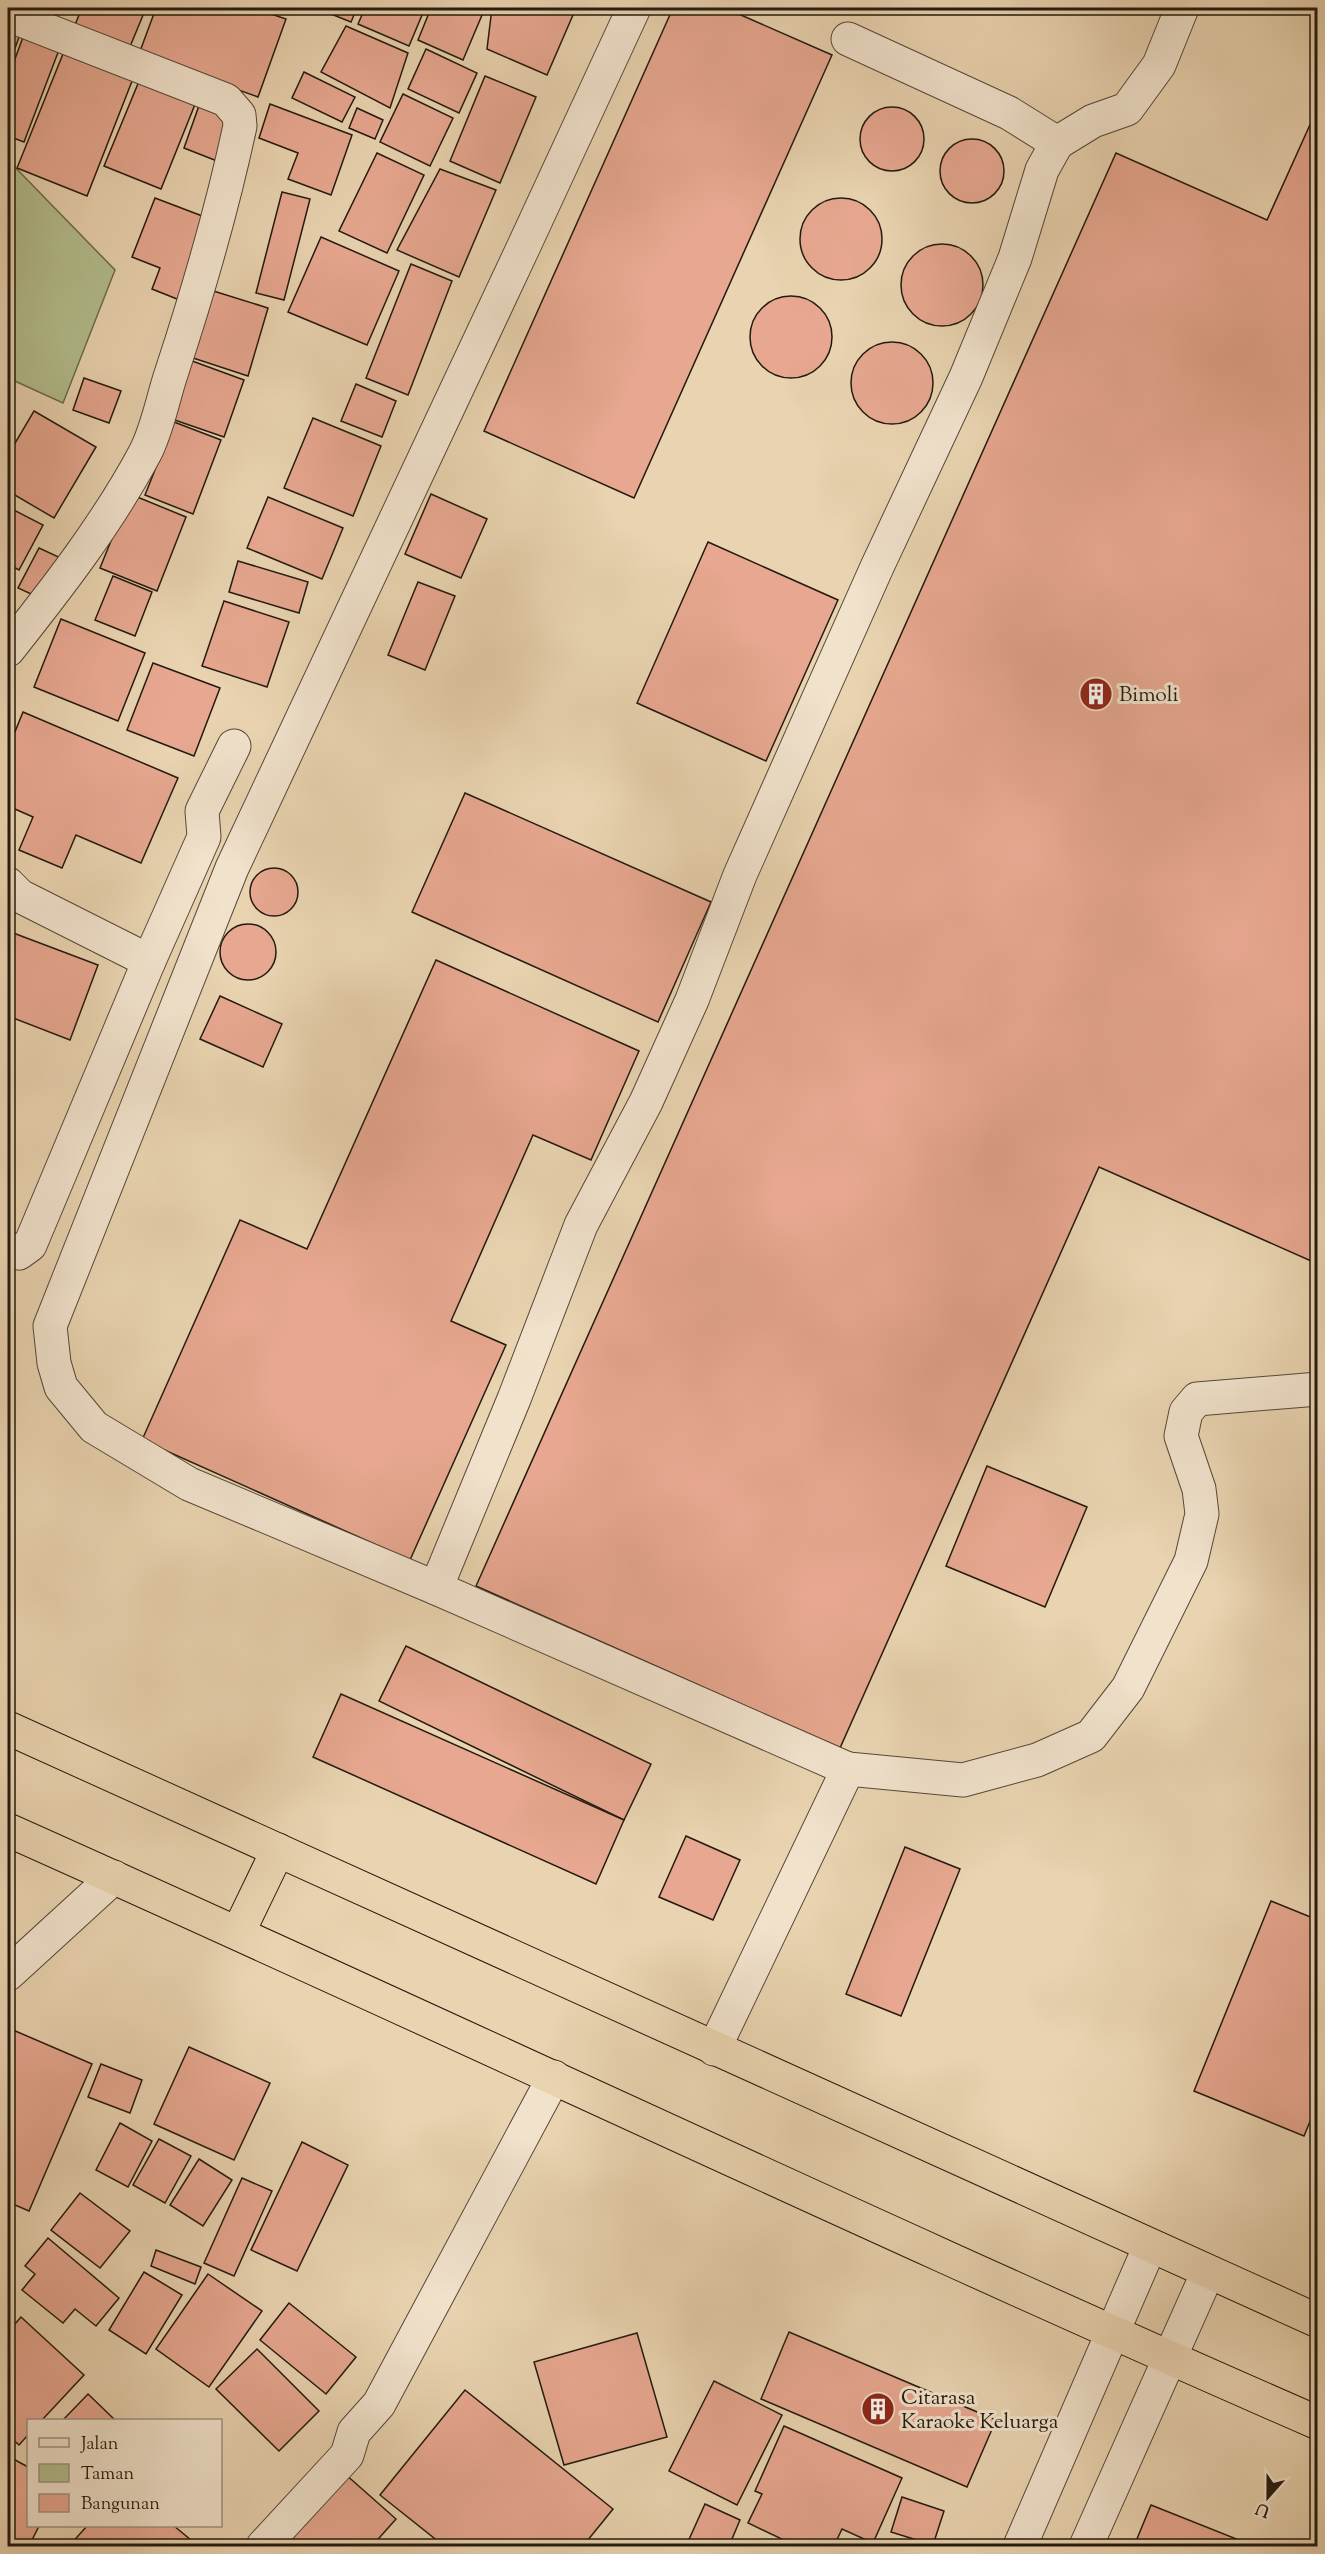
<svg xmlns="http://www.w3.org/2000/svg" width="1325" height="2554" font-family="'Sorts Mill Goudy',serif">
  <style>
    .green { fill: #b3bd8d; stroke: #6b6c4e; stroke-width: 1.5 }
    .building { fill: #e7a790; stroke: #231a0f; stroke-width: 1.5 }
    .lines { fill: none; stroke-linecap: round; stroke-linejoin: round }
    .minor-casing { stroke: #544837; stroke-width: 35 }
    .highway-casing { stroke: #231a0f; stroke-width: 35 }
    .minor { stroke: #f1e2cc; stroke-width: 33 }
    .highway { stroke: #e9d3b0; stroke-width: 33 }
    .labels { text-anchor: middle; stroke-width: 6; stroke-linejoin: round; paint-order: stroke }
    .poi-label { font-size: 21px; fill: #231a0f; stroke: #f1e2cc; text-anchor: start }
  </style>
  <rect width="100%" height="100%" fill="#e9d3b0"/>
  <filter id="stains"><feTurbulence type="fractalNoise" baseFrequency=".00333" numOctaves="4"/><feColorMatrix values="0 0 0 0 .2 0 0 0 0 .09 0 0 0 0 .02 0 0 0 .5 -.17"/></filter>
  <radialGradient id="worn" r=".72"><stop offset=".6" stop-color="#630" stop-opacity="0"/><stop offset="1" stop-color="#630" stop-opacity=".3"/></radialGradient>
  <polygon class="green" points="8,160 115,270 63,403 8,378"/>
  <g class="building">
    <polygon points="82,8 146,8 129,49 74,27"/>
    <polygon points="156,8 253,8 286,19 258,97 139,54"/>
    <polygon points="316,8 357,8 351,22"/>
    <polygon points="365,8 425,8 409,46 358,24"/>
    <polygon points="431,8 485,8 463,60 418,40"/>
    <polygon points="492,8 576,8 547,75 487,49"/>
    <polygon points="673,8 725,8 832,55 634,498 484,431"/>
    <polygon points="8,20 23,26 8,68"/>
    <polygon points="346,26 408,53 390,108 321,72"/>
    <polygon points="26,29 62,42 24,142 8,136 8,78"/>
    <polygon points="67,44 136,71 87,196 17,168"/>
    <polygon points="426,49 477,73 459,113 408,89"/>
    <polygon points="304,72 355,97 342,122 292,98"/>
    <polygon points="142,74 198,97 161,189 104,166"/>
    <polygon points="485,76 536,97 500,183 450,161"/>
    <polygon points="403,94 453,118 430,166 380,142"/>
    <polygon points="201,100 234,112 217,161 184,148"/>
    <polygon points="270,104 352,135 331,195 288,179 298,153 259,138"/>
    <circle cx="892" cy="139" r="32"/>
    <polygon points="1318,107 1318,1264 1099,1167 840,1748 476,1586 1116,153 1267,220"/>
    <polygon points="357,108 383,120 375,139 349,128"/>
    <circle cx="972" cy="171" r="32"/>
    <polygon points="377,153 424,175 387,253 339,231"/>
    <polygon points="440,169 496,190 459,277 397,250"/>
    <polygon points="282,192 310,199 284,300 256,293"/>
    <circle cx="841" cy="239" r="41"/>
    <polygon points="155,198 218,222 187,303 152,289 160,268 132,257"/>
    <polygon points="321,237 399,271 367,345 288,312"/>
    <circle cx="942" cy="285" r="41"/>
    <polygon points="411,264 452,281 408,395 366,378"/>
    <polygon points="207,289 268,308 248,376 187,356"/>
    <circle cx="791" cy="337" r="41"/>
    <circle cx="892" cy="383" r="41"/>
    <polygon points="184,358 244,380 224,437 163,416"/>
    <polygon points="84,378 121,391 109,423 73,410"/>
    <polygon points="356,384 396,401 382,437 341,421"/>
    <polygon points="34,411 96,447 54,518 8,491 8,455"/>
    <polygon points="313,418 381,446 353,516 284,488"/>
    <polygon points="174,422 221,440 193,514 145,495"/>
    <polygon points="130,494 186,517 157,591 100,568"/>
    <polygon points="431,494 487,519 461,578 405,554"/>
    <polygon points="268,497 343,528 322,579 247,548"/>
    <polygon points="8,507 43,525 19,570 8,564"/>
    <polygon points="708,542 838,600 766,761 637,703"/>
    <polygon points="39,548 63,559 44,600 18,588"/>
    <polygon points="238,561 308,582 299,613 229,592"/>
    <polygon points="113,576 152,592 135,636 95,620"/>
    <polygon points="418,582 455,596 425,670 388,655"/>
    <polygon points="224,601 289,622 267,687 202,666"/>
    <polygon points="61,619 145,653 118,721 34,687"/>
    <polygon points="153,663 220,688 194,756 127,730"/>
    <polygon points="23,712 178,778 141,863 76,835 62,868 19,850 33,817 8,806 8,749"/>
    <polygon points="465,793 711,902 658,1022 412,912"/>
    <circle cx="274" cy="892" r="24"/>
    <circle cx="248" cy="952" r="28"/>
    <polygon points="8,931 98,965 70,1040 8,1016"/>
    <polygon points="436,960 639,1051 591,1160 533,1135 451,1321 506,1345 410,1560 142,1440 240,1220 307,1249"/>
    <polygon points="220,996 282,1024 263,1067 200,1039"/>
    <polygon points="987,1466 1087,1507 1045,1607 946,1566"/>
    <polygon points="406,1646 651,1764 624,1820 379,1701"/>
    <polygon points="341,1694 624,1820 596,1884 313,1757"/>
    <polygon points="686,1836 740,1860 713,1920 659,1897"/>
    <polygon points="905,1847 960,1869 901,2016 846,1994"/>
    <polygon points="1271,1901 1318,1920 1318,2102 1304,2136 1194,2091"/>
    <polygon points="13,2030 92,2064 29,2211 8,2202 8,2043"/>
    <polygon points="189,2047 270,2083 234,2160 154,2124"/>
    <polygon points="101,2064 142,2080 130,2113 88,2097"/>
    <polygon points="120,2123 152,2141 128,2187 96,2170"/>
    <polygon points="159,2139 191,2156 165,2203 133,2185"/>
    <polygon points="302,2142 348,2165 297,2271 251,2250"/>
    <polygon points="199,2159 232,2180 203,2226 170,2205"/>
    <polygon points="242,2178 272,2191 234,2276 204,2263"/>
    <polygon points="80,2193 130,2231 100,2268 51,2230"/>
    <polygon points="48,2238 119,2298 96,2326 75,2309 63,2323 22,2290 35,2274 25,2266"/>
    <polygon points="156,2250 201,2267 195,2284 151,2266"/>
    <polygon points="144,2272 182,2295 146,2354 109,2330"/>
    <polygon points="208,2274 262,2311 209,2387 156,2349"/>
    <polygon points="289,2303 356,2357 326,2394 260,2340"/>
    <polygon points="21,2317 84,2375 42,2420 28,2420 28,2435 19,2445 8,2435 8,2332"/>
    <polygon points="789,2332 996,2420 967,2487 761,2399"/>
    <polygon points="637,2333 667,2437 564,2465 534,2362"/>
    <polygon points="257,2349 319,2411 279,2451 216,2389"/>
    <polygon points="714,2381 782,2415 737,2505 669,2471"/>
    <polygon points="465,2390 613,2509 583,2546 444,2546 380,2495"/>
    <polygon points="88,2394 115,2420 63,2420"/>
    <polygon points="784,2426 902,2478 873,2543 842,2529 834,2546 781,2546 784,2540 748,2523 762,2494 755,2491"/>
    <polygon points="8,2456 28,2467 28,2526 39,2526 29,2546 8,2546"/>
    <polygon points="344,2473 396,2519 372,2546 276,2546"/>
    <polygon points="902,2497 944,2511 933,2545 891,2532"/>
    <polygon points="705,2504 740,2520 729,2546 686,2546"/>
    <polygon points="1151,2505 1254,2546 1134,2546"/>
    <polygon points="87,2526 174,2526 191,2540 185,2546 69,2546"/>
  </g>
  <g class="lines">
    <defs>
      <g id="minor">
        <polyline points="634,8 523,248 232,868 50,1326 54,1363 61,1387 94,1427 189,1484 436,1588 848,1769 714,2049"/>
        <path d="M8 15 226 100 239 115 240 126C222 210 199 289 172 371 163 397 158 428 145 453 107 524 58 587 8 650"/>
        <polyline points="848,39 1009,113 1057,143 1093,121 1127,109 1159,65 1182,8"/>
        <polyline points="8,884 20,896 149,961"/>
        <polyline points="8,1248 19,1253 30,1245 149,961 204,837 202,811 234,746"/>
        <polyline points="436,1588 514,1399 581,1225 646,1102 692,1000 740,875 877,567 966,377 1015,258 1042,170 1057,143"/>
        <polyline points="848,1769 963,1780 1037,1760 1091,1736 1128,1688 1191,1561 1202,1514 1199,1489 1181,1436 1186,1412 1197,1399 1318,1389"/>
        <polyline points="8,1974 114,1877"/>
        <polyline points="263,2546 347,2455 354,2432 379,2404 554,2077"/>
        <polyline points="1020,2546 1150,2246"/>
        <polyline points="1086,2546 1208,2272"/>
      </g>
      <g id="highway">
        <polyline points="8,1728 1318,2321"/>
        <path d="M8 1830C445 2025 878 2231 1318 2423"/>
        <polyline points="238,1933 278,1850"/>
      </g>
    </defs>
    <use href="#minor" class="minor-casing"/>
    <use href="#highway" class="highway-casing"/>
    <use href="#minor" class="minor"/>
    <use href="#highway" class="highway"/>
  </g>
  <defs>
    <symbol id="building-disc" viewBox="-11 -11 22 22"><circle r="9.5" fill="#8f2418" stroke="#f1e2cc"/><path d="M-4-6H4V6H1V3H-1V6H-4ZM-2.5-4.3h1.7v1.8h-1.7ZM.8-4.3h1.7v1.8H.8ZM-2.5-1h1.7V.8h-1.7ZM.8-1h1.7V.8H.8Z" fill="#fff"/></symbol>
  </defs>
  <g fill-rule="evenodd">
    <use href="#building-disc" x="1077" y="675" width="38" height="38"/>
    <use href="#building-disc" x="859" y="2390" width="38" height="38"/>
  </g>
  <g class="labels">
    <g class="poi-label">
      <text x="1119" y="701">Bimoli</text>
      <text x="901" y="2404">Citarasa<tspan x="901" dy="24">Karaoke Keluarga</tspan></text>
    </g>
  </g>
  <rect width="1325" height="2554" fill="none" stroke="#e9d3b0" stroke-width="30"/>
  <rect x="9" y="9" width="1307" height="2536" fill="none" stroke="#231a0f" stroke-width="3"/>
  <rect x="15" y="15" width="1295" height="2524" fill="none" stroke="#231a0f" stroke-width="1.5"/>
  <rect x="27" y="2419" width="195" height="108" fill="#f1e2cc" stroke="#9f9280" stroke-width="1.5"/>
  <rect x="39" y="2438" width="30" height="9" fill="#f1e2cc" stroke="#9f9280" stroke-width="1.5"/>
  <text x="81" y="2449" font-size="18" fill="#231a0f">Jalan</text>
  <rect x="39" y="2464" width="30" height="18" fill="#b3bd8d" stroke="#9f9280" stroke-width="1.5"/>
  <text x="81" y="2479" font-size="18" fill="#231a0f">Taman</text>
  <rect x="39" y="2494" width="30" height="18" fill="#e7a790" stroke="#9f9280" stroke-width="1.5"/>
  <text x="81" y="2509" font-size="18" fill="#231a0f">Bangunan</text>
  <g transform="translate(1268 2497) rotate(201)" stroke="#f1e2cc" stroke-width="4.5" paint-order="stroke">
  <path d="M0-4.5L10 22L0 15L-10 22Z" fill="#231a0f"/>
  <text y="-9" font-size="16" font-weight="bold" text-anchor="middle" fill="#231a0f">U</text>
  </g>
  <rect width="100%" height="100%" filter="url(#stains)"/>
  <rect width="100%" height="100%" fill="url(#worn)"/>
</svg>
